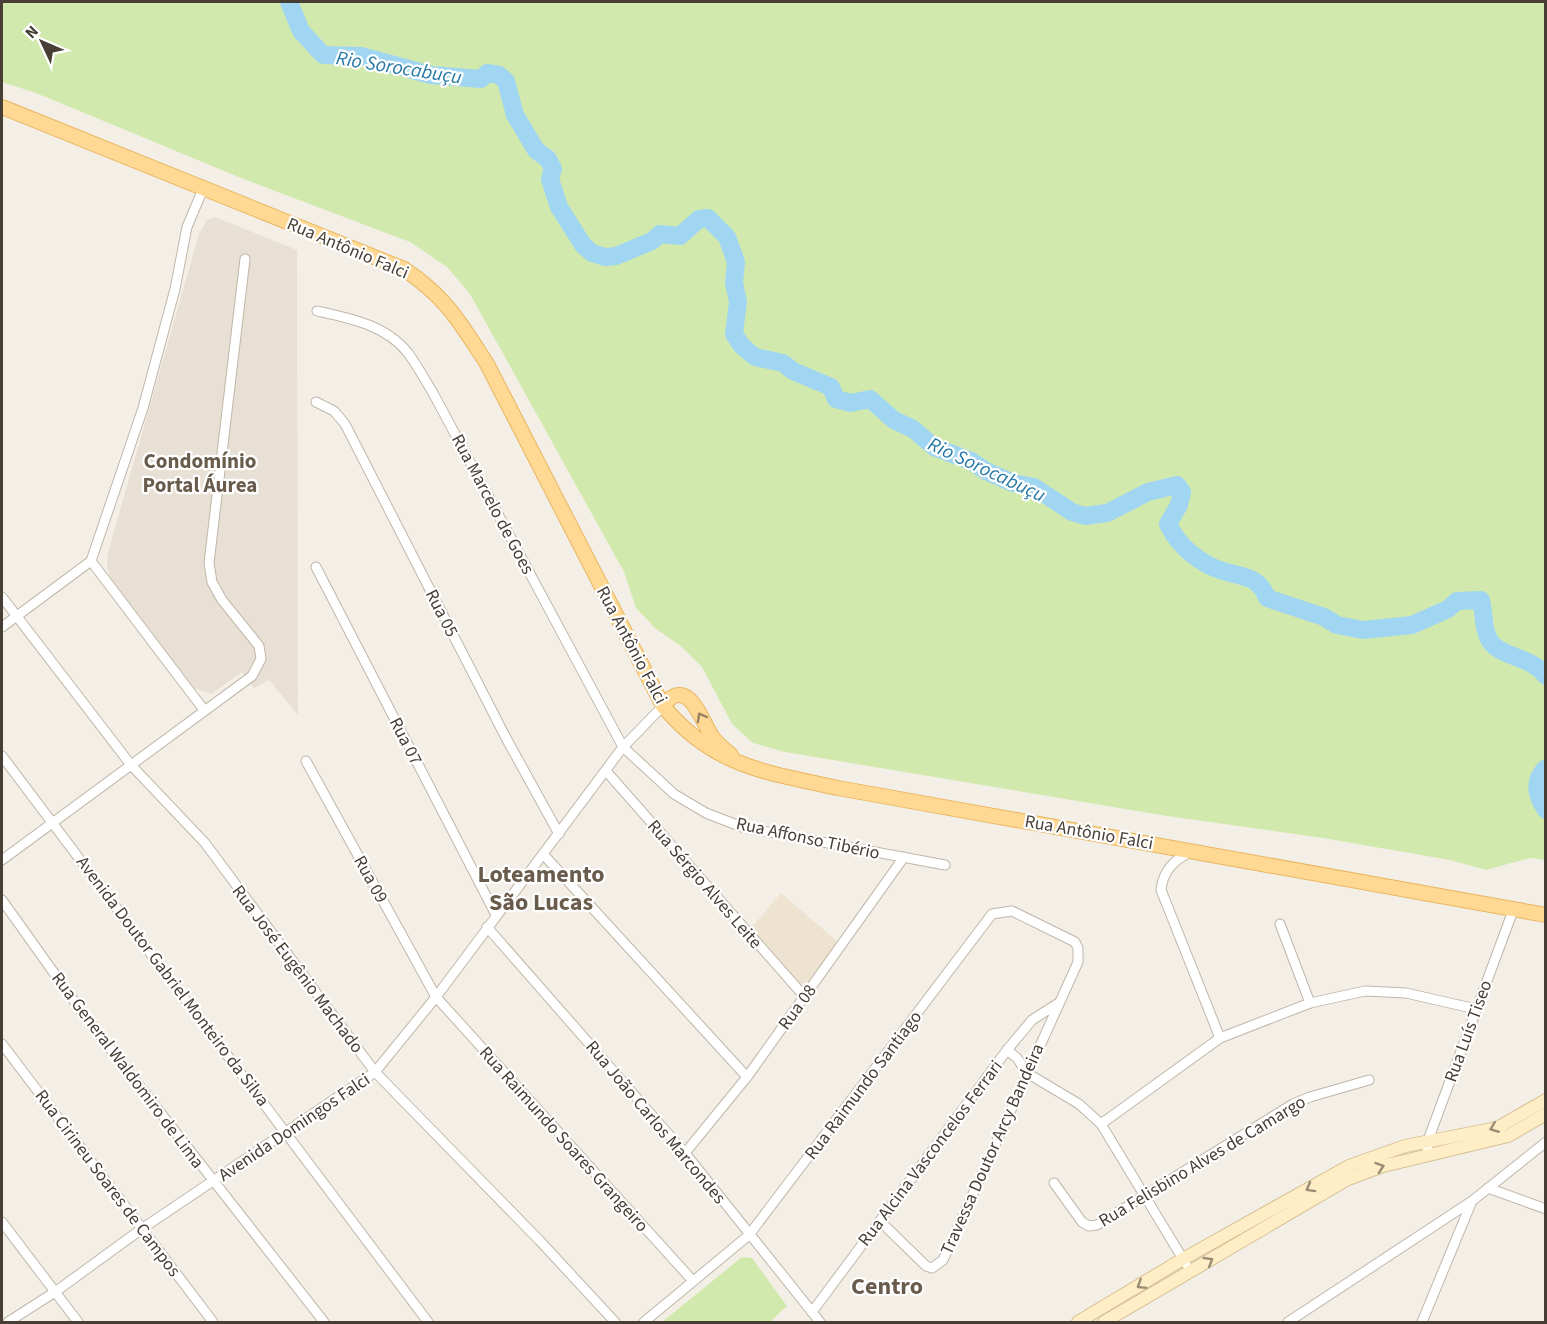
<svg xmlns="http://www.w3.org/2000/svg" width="1547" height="1324" font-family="'Source Sans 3',sans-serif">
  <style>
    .residential { fill: #e8e0d4 }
    .education { fill: #ede3d0 }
    .green { fill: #d2e9ae }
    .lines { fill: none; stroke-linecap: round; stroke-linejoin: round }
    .river { stroke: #a1d6f3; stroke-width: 18 }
    .street-casing { stroke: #c0b6a9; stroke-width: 11 }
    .secondary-casing { stroke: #d5c095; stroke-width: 14 }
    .primary-casing { stroke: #e8b661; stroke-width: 16 }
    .street { stroke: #fff; stroke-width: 9 }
    .secondary { stroke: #ffedc5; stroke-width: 12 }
    .primary { stroke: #ffd994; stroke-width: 14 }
    .oneway { stroke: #9a8460 }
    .oneway2 { stroke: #9a8d76 }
    .labels { text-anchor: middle; stroke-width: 4.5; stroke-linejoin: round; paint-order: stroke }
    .street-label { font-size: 18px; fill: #473f35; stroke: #fff }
    .water-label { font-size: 20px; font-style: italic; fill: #2879a6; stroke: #fff }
    .quarter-label { font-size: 21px; font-weight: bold; fill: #6a5c4c; stroke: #fff }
    .district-label { font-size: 24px; font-weight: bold; fill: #6a5c4c; stroke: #fff }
  </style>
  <rect width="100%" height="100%" fill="#f4efe6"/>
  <polygon class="residential" points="215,217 297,250 298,715 269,680 254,688 242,672 211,694 194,688 110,577 107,566 107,556 199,234 207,220"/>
  <polygon class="education" points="781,893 839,943 811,980 801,984 751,928"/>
  <g class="green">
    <polygon points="2,2 1545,2 1545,860 1530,858 1486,870 1450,860 1323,838 1167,816 785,752 753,743 732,724 702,667 682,647 655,628 636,608 624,572 470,294 447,267 410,242 241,178 36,93 2,82"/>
    <polygon points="742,1257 752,1258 787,1306 770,1322 662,1322"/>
  </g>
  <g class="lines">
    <g class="river">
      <path d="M289 2 301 31 323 55 361 56 431 75 481 79 487 73 499 75 506 81 515 115 536 150 548 159 553 169 550 179 559 207 583 245 592 253 605 257 616 256 652 241 660 234 680 236 699 219 708 218 727 237 736 262 734 283 738 302 734 334 742 346 755 357 783 363 793 371 831 387 836 399 851 403 870 399 894 420 913 429 934 447 971 461 986 471 1013 483 1034 487 1072 512 1085 516 1107 513 1148 492 1177 485 1182 492 1179 505 1168 524C1178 546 1200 564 1223 571 1243 577 1259 576 1267 598L1324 617 1337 625 1363 630 1412 625 1448 609 1457 601 1481 600C1484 611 1483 627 1488 637 1496 658 1529 654 1546 676"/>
      <path d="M1546 768C1533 781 1536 796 1546 810"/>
    </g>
    <defs>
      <g id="street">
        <path d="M317 311C349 318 386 325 408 353 417 365 425 380 433 393L623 747 674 794 706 813 742 827 945 865"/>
        <polyline points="316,402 334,411 345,424 506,738 559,834"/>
        <polyline points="91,561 204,710"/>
        <polyline points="316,567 496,915"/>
        <polyline points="2,597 131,765 205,843 375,1072 540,1241 615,1322"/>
        <polyline points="2,627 91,561 143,408 175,289 187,227 203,189"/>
        <polyline points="2,756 428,1322"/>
        <polyline points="306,761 436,997 693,1281"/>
        <polyline points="606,771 804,996"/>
        <path d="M1190 852C1173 861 1163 871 1161 890L1220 1038"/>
        <polyline points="543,854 747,1077"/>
        <polyline points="2,860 252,676 261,659 259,646 222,600 212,582 209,563 245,259"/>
        <polyline points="2,900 84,1015 324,1322"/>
        <polyline points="1280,924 1310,1003"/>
        <polyline points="487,927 685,1153 820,1322"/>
        <polyline points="2,1044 213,1322"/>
        <polyline points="1007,1050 1017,1058 1027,1073 1079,1104 1101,1124 1186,1264"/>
        <polyline points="1101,1124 1220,1038 1310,1003 1365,991 1406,993 1476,1009"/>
        <polyline points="685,1153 747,1077 904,857"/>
        <polyline points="1428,1155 1427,1143 1514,908"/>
        <polyline points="1054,1183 1082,1222 1089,1226 1097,1225 1293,1104 1310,1097 1369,1080"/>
        <polyline points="1488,1188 1546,1209"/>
        <polyline points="2,1222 78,1322"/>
        <polyline points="812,1312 1007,1050 1032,1020 1057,1004"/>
        <polyline points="8,1322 55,1292 143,1228 375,1072 436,997 623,747 663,706"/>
        <polyline points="644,1322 749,1235 992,914 1012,911 1075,942 1078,948 1078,962 943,1260 932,1268 926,1266 880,1221"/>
        <polyline points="1288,1322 1472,1201 1546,1142"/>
        <polyline points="1422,1322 1472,1201"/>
      </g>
      <g id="secondary">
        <polyline points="1078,1322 1183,1259 1349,1166 1405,1146 1497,1128 1546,1100"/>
        <polyline points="1104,1322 1346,1180 1383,1166 1508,1136 1546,1114"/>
      </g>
      <g id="primary">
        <path d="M2 107 404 269C447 298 459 321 487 364L663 706C714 767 765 772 838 788L1546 915"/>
        <path d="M663 706C688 674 701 720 713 738 718 744 725 750 731 755"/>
      </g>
    </defs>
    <use href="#street" class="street-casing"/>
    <use href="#secondary" class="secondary-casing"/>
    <use href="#primary" class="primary-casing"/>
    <use href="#street" class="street"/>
    <use href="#secondary" class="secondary"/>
    <use href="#primary" class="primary"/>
  </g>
  <defs><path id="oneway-chevron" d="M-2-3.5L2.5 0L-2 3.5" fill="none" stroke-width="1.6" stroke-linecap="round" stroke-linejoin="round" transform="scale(1.5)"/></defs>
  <use class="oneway" href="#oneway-chevron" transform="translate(701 717) rotate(-119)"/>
  <g class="oneway2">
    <use href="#oneway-chevron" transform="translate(1494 1128) rotate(158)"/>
    <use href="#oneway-chevron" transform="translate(1380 1167) rotate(-19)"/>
    <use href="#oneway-chevron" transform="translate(1310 1188) rotate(151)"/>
    <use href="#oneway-chevron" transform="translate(1209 1261) rotate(-31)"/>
    <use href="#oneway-chevron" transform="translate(1141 1285) rotate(148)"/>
  </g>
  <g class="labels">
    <g class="street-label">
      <text transform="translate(348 248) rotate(23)" y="6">Rua Antônio Falci</text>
      <text transform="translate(493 504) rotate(62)" y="6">Rua Marcelo de Goes</text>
      <text transform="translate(442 613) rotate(63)" y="6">Rua 05</text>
      <text transform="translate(632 645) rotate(62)" y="6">Rua Antônio Falci</text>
      <text transform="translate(406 741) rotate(63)" y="6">Rua 07</text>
      <text transform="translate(1089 832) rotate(10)" y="6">Rua Antônio Falci</text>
      <text transform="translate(808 838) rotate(12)" y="6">Rua Affonso Tibério</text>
      <text transform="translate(371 879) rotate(61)" y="6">Rua 09</text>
      <text transform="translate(705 884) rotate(49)" y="6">Rua Sérgio Alves Leite</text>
      <text transform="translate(298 969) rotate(53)" y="6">Rua José Eugênio Machado</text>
      <text transform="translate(173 981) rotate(53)" y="6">Avenida Doutor Gabriel Monteiro da Silva</text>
      <text transform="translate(797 1007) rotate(-54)" y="6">Rua 08</text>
      <text transform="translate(1468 1031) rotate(-70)" y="6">Rua Luís Tiseo</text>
      <text transform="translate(128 1070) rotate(53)" y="6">Rua General Waldomiro de Lima</text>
      <text transform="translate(863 1085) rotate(-53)" y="6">Rua Raimundo Santiago</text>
      <text transform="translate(656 1122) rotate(50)" y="6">Rua João Carlos Marcondes</text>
      <text transform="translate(294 1127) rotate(-34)" y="6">Avenida Domingos Falci</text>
      <text transform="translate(564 1139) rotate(48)" y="6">Rua Raimundo Soares Grangeiro</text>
      <text transform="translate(992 1149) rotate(-66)" y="6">Travessa Doutor Arcy Bandeira</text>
      <text transform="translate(930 1153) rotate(-53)" y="6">Rua Alcina Vasconcelos Ferrari</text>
      <text transform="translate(1202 1161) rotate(-31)" y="6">Rua Felisbino Alves de Camargo</text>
      <text transform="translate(108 1183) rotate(53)" y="6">Rua Cirineu Soares de Campos</text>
    </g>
    <g class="water-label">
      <text transform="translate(399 67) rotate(9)" y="7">Rio Sorocabuçu</text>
      <text transform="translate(987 469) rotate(25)" y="7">Rio Sorocabuçu</text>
    </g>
    <g class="quarter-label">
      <text x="200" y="468">Condomínio<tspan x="200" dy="24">Portal Áurea</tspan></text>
    </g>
    <g class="district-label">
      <text x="541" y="882">Loteamento<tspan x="541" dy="28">São Lucas</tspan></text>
      <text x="887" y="1294">Centro</text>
    </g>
  </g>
  <rect width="1547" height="1324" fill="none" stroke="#473f35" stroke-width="6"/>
  <g transform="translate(42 42) rotate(314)" stroke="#ffffff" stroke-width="4.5" paint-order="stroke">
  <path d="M0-4.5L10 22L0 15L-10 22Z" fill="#473f35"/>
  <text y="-9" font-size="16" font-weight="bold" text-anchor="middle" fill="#473f35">N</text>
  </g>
</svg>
